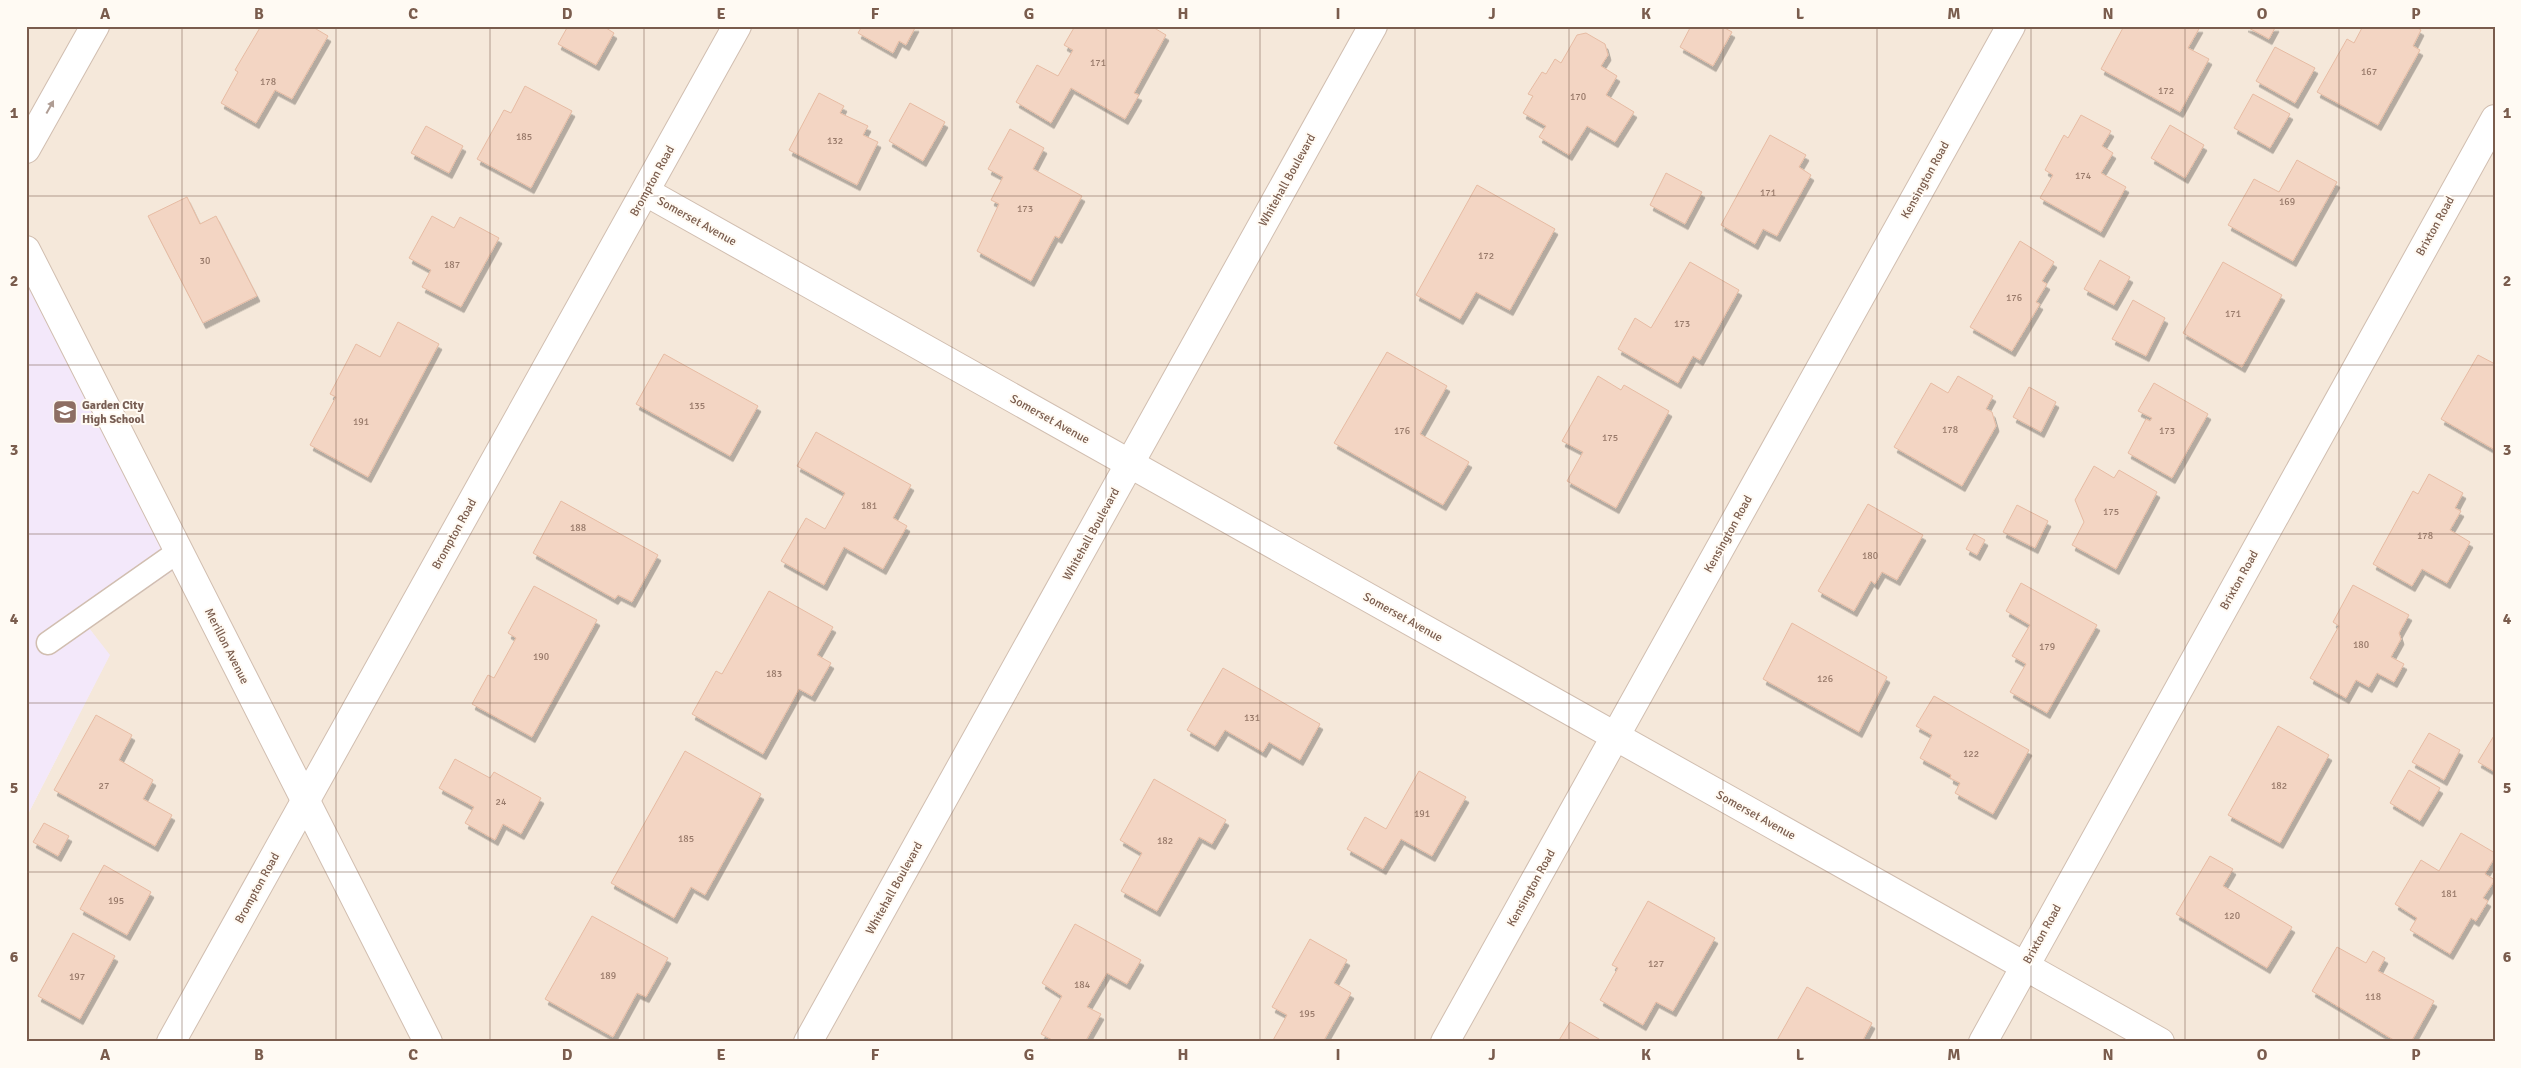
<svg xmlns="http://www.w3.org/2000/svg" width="2521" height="1068" font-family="Signika,sans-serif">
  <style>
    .residential { fill: #f5e8da }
    .education { fill: #f3e8fa }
    .building { fill: #f3d5c3; stroke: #e6bba3; filter: url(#shadow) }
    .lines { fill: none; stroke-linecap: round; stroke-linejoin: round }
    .service-casing { stroke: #d1beb0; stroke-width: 25 }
    .minor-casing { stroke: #d1beb0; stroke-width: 30 }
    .tertiary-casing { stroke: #d1beb0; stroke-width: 30 }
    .service { stroke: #fff; stroke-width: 22 }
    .minor { stroke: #fff; stroke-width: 28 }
    .tertiary { stroke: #fff; stroke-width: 28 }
    .oneway { fill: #af9d94 }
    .grid { fill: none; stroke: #7a5c4d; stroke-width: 1; stroke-opacity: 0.55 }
    .labels { text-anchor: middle; stroke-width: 4; stroke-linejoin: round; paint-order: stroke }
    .number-label { font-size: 10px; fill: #987a6a }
    .street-label { font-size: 12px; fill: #7a5c4d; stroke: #fffaf3 }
    .education-label { font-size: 12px; font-weight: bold; fill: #785e54; stroke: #fffaf3; text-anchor: start }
    .neatline { fill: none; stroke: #7a5c4d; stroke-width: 2 }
    .grid-label { font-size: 16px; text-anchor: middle; font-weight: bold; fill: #7a5c4d }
  </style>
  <defs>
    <filter id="shadow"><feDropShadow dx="3" dy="5.5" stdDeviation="0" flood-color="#0004"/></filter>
  </defs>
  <rect width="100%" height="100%" fill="#fdf6ec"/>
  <polygon class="residential" points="26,26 2495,26 2495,1042 26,1042 26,818 109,656 89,628 26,260"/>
  <polygon class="education" points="26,260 182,565 89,628 110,655 26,818"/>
  <g class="building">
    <polygon points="261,26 311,26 328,36 292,99 275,90 256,123 221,103 238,72 235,70"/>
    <polygon points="568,26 603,26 614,33 596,65 558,44"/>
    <polygon points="862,26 916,26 906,45 899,41 893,53 858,33"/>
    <polygon points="1075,26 1151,26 1166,35 1134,93 1139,95 1125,119 1071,88 1051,123 1016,102 1037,65 1058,76 1073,50 1064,45"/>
    <polygon points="1691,26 1721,26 1732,32 1713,66 1680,47"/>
    <polygon points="2124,26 2200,27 2188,48 2209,59 2180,112 2101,69"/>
    <polygon points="2245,26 2276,26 2269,39"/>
    <polygon points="2363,26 2414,26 2421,30 2413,46 2420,50 2378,125 2317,92 2347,39 2354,43"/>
    <polygon points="1586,33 1605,44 1608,55 1601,66 1617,76 1606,95 1634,112 1615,142 1587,126 1569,155 1539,137 1546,126 1523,113 1533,96 1528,94 1542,72 1546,74 1555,59 1561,63 1577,35"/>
    <polygon points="2275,47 2315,68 2295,103 2256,81"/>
    <polygon points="525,86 572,111 531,188 477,159 504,110 511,113"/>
    <polygon points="819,93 844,106 840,113 868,126 863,135 878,142 857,185 789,150"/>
    <polygon points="2253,94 2290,114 2270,148 2234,128"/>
    <polygon points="910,103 945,122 923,161 889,141"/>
    <polygon points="2081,115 2111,131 2102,146 2113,153 2101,173 2126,187 2101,232 2040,198 2053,175 2045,170 2064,135 2068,138"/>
    <polygon points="2170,125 2204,145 2185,178 2151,158"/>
    <polygon points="426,126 463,146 449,173 411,153"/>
    <polygon points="1010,129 1044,148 1033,169 1082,196 1059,238 1055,236 1031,281 977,251 999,204 991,200 1003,177 988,169"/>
    <polygon points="1770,135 1806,155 1799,167 1811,175 1777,236 1763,229 1755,244 1721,225"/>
    <polygon points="2297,160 2337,182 2293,261 2228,225 2254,179 2279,192"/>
    <polygon points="1666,173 1702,192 1685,224 1650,205"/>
    <polygon points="1477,185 1555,229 1510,310 1476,292 1460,319 1416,295"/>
    <polygon points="187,197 200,224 216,216 257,296 203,323 148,216"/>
    <polygon points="432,216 454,228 460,217 499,238 461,307 422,287 431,270 409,258"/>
    <polygon points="2020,241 2054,262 2042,281 2047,284 2036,302 2040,304 2012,351 1970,327"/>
    <polygon points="2100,260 2130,277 2114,305 2084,289"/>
    <polygon points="1690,262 1739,290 1700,360 1693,356 1678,383 1618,349 1635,318 1651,328"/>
    <polygon points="2223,262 2282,295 2242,367 2183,333"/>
    <polygon points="2133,300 2165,318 2146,356 2112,339"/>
    <polygon points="398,322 439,344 368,477 310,445 336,397 330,394 356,344 380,357"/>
    <polygon points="1387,352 1447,386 1420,434 1469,462 1443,505 1334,443"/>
    <polygon points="664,354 758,406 730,456 636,404"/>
    <polygon points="2478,355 2495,364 2495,450 2441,419"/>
    <polygon points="1598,376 1621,390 1624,385 1669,411 1616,508 1567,481 1583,452 1562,441"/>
    <polygon points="1958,376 1993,396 1986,409 1992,412 1996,426 1962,486 1894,447 1931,383 1948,393"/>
    <polygon points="2154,383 2208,414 2172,478 2128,453 2146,419 2150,421 2152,418 2138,411"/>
    <polygon points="2029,387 2056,402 2041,432 2013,417"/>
    <polygon points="816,432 911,485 893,518 907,526 883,569 844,547 824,585 781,561 806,518 825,529 845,493 797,466"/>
    <polygon points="2094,466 2114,478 2119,470 2157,492 2116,569 2072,545 2084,522 2075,500"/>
    <polygon points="2429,474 2463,493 2455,508 2461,511 2450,530 2470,542 2447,583 2422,569 2412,586 2373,564 2413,491 2418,494"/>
    <polygon points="561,501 658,555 632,602 618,595 615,599 533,553"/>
    <polygon points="1868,504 1923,535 1897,580 1882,572 1875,584 1871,581 1854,611 1818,591"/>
    <polygon points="2017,505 2048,521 2035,548 2003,532"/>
    <polygon points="1974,534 1985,540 1977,555 1966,549"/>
    <polygon points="2021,583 2097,625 2047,713 2010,692 2026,664 2012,656 2030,625 2006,611"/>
    <polygon points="2353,585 2409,615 2399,633 2401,639 2391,657 2404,664 2394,682 2377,673 2369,687 2356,680 2346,698 2310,678 2339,626 2333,622"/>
    <polygon points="534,586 597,620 532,737 472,704 488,675 494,678 516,638 508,633"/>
    <polygon points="769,591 833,627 817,655 831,663 812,696 799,689 763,754 692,714 716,671 722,674"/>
    <polygon points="1792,623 1887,677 1859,732 1763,679"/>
    <polygon points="1223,668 1320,724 1300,760 1269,742 1263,752 1225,730 1215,746 1187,730"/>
    <polygon points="1934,696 2029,750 1993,814 1955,793 1960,783 1950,778 1951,775 1920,758 1932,735 1916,726"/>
    <polygon points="96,715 132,735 119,760 153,780 143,799 172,815 155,846 54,790"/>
    <polygon points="2278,726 2329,755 2280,843 2228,815"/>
    <polygon points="2429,733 2460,750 2444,780 2412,762"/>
    <polygon points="2495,734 2495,772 2478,762"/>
    <polygon points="685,751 761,794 705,895 691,887 674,918 611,883"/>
    <polygon points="455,759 490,778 494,772 541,798 521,834 503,824 495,840 465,823 474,807 439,788"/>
    <polygon points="2409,770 2440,788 2420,821 2390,803"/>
    <polygon points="1419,771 1466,797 1432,856 1401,839 1383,869 1347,849 1365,817 1386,829"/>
    <polygon points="1154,779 1226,820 1212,844 1199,837 1157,911 1121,891 1142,853 1120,840"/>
    <polygon points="44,823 69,836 58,856 33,842"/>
    <polygon points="2461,833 2495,853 2495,857 2485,874 2495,880 2483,898 2488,901 2476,921 2471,918 2450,954 2410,930 2417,918 2395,904 2421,860 2439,871"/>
    <polygon points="2210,856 2233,869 2223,886 2292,927 2267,968 2176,914"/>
    <polygon points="104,865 151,892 127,935 80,909"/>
    <polygon points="1648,901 1715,938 1673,1011 1656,1002 1643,1025 1600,1000 1618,968 1612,965"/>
    <polygon points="592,916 668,958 646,997 637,993 613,1037 545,999"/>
    <polygon points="1075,924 1141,960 1127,984 1107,973 1087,1007 1101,1014 1085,1042 1056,1042 1041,1034 1062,996 1042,983"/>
    <polygon points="73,933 115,956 80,1019 38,996"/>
    <polygon points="1310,939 1347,960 1334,983 1351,993 1323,1042 1272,1042 1287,1015 1272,1007"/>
    <polygon points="2337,947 2366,963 2373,951 2385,958 2378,971 2434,1001 2411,1042 2397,1042 2312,991"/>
    <polygon points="1807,987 1872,1023 1862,1042 1776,1042"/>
    <polygon points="1570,1022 1604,1042 1558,1042"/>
  </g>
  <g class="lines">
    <defs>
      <polyline id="service" points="48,643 179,551"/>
      <g id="minor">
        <polyline points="26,149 95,26"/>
        <polyline points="646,192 2160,1042"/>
        <polyline points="171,1042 737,26"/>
        <polyline points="808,1042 1373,26"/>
        <polyline points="1445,1042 2011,26"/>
        <polyline points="1983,1042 2495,119"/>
      </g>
      <polyline id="tertiary" points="26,250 428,1042"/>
    </defs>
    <use href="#service" class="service-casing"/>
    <use href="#minor" class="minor-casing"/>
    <use href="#tertiary" class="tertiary-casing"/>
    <use href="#service" class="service"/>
    <use href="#minor" class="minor"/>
    <use href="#tertiary" class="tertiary"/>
  </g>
  <defs><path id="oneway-solid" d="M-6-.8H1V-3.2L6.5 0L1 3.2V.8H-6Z" transform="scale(1.25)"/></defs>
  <use class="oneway" href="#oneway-solid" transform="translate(50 107) rotate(-61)"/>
  <path class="grid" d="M182 26V1042M336 26V1042M490 26V1042M644 26V1042M798 26V1042M952 26V1042M1106 26V1042M1260 26V1042M1415 26V1042M1569 26V1042M1723 26V1042M1877 26V1042M2031 26V1042M2185 26V1042M2339 26V1042M26 196H2495M26 365H2495M26 534H2495M26 703H2495M26 872H2495"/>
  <defs>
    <symbol id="school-square" viewBox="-11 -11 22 22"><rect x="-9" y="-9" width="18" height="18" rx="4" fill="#8d6e63" stroke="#fffaf3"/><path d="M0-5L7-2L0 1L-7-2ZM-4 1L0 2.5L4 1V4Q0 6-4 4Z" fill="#fff"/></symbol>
  </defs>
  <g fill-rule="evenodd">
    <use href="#school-square" x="51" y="398" width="28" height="28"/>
  </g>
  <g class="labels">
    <g class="number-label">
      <text x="1098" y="66">171</text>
      <text x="2369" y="75">167</text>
      <text x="268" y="85">178</text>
      <text x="2166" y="94">172</text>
      <text x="1578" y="100">170</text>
      <text x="524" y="140">185</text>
      <text x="835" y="144">132</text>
      <text x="2083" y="179">174</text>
      <text x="1768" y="196">171</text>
      <text x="2287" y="205">169</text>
      <text x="1025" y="212">173</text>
      <text x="1486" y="259">172</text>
      <text x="205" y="264">30</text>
      <text x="452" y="268">187</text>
      <text x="2014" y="301">176</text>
      <text x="2233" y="317">171</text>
      <text x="1682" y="327">173</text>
      <text x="697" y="409">135</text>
      <text x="361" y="425">191</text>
      <text x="1950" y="433">178</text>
      <text x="1402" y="434">176</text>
      <text x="2167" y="434">173</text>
      <text x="1610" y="441">175</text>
      <text x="869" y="509">181</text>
      <text x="2111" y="515">175</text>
      <text x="578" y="531">188</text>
      <text x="2425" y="539">178</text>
      <text x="1870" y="559">180</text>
      <text x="2361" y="648">180</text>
      <text x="2047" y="650">179</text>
      <text x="541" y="660">190</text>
      <text x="774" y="677">183</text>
      <text x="1825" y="682">126</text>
      <text x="1252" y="721">131</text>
      <text x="1971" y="757">122</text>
      <text x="104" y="789">27</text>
      <text x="2279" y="789">182</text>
      <text x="501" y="805">24</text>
      <text x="1422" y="817">191</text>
      <text x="686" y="842">185</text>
      <text x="1165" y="844">182</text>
      <text x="2449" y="897">181</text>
      <text x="116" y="904">195</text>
      <text x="2232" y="919">120</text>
      <text x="1656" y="967">127</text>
      <text x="608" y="979">189</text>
      <text x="77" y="980">197</text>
      <text x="1082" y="988">184</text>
      <text x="2373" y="1000">118</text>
      <text x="1307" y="1017">195</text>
    </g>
    <g class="street-label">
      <text transform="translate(1287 180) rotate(-61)" y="4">Whitehall Boulevard</text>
      <text transform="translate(1925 180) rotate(-61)" y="4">Kensington Road</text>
      <text transform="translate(652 181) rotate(-61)" y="4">Brompton Road</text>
      <text transform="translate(697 221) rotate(29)" y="4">Somerset Avenue</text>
      <text transform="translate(2435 226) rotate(-61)" y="4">Brixton Road</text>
      <text transform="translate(1050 419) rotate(29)" y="4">Somerset Avenue</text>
      <text transform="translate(454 534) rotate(-61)" y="4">Brompton Road</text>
      <text transform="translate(1091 534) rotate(-61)" y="4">Whitehall Boulevard</text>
      <text transform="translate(1728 534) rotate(-61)" y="4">Kensington Road</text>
      <text transform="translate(2239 580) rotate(-61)" y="4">Brixton Road</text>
      <text transform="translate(1403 617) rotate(29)" y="4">Somerset Avenue</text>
      <text transform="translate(227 646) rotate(63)" y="4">Merillon Avenue</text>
      <text transform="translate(1756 815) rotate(29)" y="4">Somerset Avenue</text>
      <text transform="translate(257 888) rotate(-61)" y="4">Brompton Road</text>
      <text transform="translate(894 888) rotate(-61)" y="4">Whitehall Boulevard</text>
      <text transform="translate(1531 888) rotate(-61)" y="4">Kensington Road</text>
      <text transform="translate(2042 934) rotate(-61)" y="4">Brixton Road</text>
    </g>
    <g class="education-label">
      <text x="82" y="409">Garden City<tspan x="82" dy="14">High School</tspan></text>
    </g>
  </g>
  <rect width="2521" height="1068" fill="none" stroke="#fffaf3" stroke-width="55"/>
  <rect x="28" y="28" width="2466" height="1012" class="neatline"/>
  <g class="grid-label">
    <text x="105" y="19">A</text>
    <text x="259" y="19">B</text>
    <text x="413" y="19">C</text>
    <text x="567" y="19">D</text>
    <text x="721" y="19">E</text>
    <text x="875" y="19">F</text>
    <text x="1029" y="19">G</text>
    <text x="1183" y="19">H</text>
    <text x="1338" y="19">I</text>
    <text x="1492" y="19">J</text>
    <text x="1646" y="19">K</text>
    <text x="1800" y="19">L</text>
    <text x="1954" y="19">M</text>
    <text x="2108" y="19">N</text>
    <text x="2262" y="19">O</text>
    <text x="2416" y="19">P</text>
    <text x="14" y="118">1</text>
    <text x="2507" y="118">1</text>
    <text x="14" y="286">2</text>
    <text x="2507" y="286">2</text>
    <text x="14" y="455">3</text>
    <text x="2507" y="455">3</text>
    <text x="14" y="624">4</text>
    <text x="2507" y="624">4</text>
    <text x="14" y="793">5</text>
    <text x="2507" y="793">5</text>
    <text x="14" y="962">6</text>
    <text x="2507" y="962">6</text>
    <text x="105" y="1060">A</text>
    <text x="259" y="1060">B</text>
    <text x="413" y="1060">C</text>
    <text x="567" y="1060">D</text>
    <text x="721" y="1060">E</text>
    <text x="875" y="1060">F</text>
    <text x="1029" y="1060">G</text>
    <text x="1183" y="1060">H</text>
    <text x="1338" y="1060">I</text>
    <text x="1492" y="1060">J</text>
    <text x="1646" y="1060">K</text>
    <text x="1800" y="1060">L</text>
    <text x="1954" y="1060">M</text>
    <text x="2108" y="1060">N</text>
    <text x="2262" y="1060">O</text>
    <text x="2416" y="1060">P</text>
  </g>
</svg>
